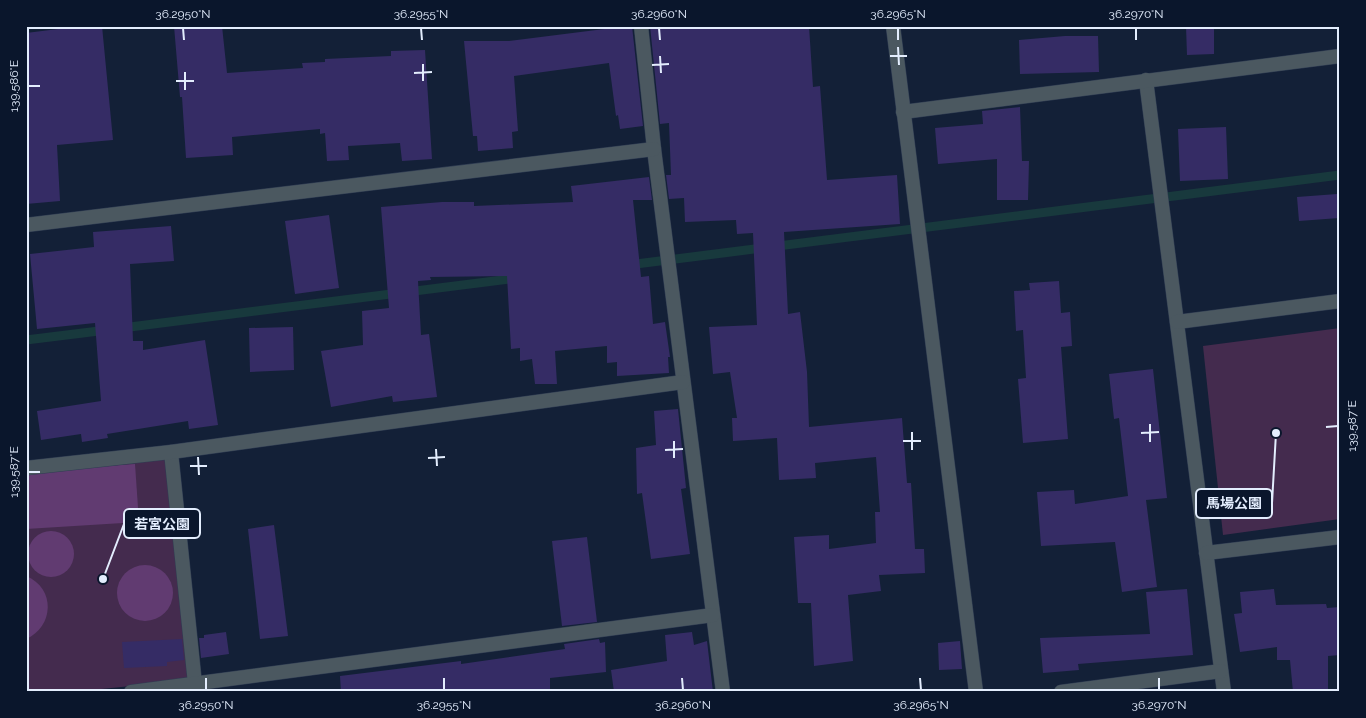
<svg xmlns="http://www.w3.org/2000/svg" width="1366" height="718" font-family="Raleway,'Noto Sans JP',sans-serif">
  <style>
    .green { fill: #442b4e }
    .forest { fill: #613b71 }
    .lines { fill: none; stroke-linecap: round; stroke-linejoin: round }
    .stream { stroke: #18393d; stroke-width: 9 }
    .building { fill: #352c65 }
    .minor-casing { stroke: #303d53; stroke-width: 15 }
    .tertiary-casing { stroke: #303d53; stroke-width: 15 }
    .minor { stroke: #4b5860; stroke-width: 14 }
    .tertiary { stroke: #4b5860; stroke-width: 14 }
    .ticks { fill: none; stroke: #e3edfd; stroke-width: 2 }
    .leader { fill: none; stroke: #e3edfd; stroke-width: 2 }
    .callout-dot { fill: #e3edfd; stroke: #0a162c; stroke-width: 2 }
    .callout { fill: #0a162c; stroke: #e3edfd; stroke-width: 2 }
    .callout-label { font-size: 14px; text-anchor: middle; font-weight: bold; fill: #e3edfd }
    .neatline { fill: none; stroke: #e3edfd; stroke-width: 2 }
    .ticks-label { font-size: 12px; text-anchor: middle; fill: #e3edfd }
  </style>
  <rect width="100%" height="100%" fill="#132037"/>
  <g class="green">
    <polygon points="1340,328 1340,519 1223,535 1203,346"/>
    <polygon points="168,458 190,680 72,692 26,692 26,478"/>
  </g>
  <g class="forest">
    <polygon points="135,464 139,522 26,529 26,471"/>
    <circle cx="51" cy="554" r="23"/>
    <circle cx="145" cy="593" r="28"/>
    <path d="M26 576C56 588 54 627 26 639Z"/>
  </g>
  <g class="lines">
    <g class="stream">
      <polyline points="628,265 1340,175"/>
      <polyline points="122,328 518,278"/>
      <polyline points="26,340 107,330"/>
    </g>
  </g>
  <g class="building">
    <polygon points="58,26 102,26 113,140 57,145 60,201 26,204 26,33 58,29"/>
    <polygon points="174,26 222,26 227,73 303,68 302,63 325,62 325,59 391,56 391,51 425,50 432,159 402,161 400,143 348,146 349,160 327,161 325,133 320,134 320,129 232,137 233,155 186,158 182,97 180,97"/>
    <polygon points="628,26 632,26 643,126 620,129 618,115 616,116 609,63 514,76 518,131 512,132 513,148 478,151 477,136 473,136 464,41 509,41"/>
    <polygon points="650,26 809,26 813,87 820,86 827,180 897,175 900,224 784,232 788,314 800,312 807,372 809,427 902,418 907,483 911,483 915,549 924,549 925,573 879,575 881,591 848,595 853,661 814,666 811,603 798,603 794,537 829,535 829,549 876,543 875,512 880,512 876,457 815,463 816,478 779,480 777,438 733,441 732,418 737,418 730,372 713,374 709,327 757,325 753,233 737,234 736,220 685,222 684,198 669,199 666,175 671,175 669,123 660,124"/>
    <polygon points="1186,26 1212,26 1214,29 1214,54 1187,55"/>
    <polygon points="1065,36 1098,36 1099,72 1020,74 1019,40"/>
    <polygon points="1020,107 1022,161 1029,161 1028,200 997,200 997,159 938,164 935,128 983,124 982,111"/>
    <polygon points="1226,127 1228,179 1180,181 1178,129"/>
    <polygon points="649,177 652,200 633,200 641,277 649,276 653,324 665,322 670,357 668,357 669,373 617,376 617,362 607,363 607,346 555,351 557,384 535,384 532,359 520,361 520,348 511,349 507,276 430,277 431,280 418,281 421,335 429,334 437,397 393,402 392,396 331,407 321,351 363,345 362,311 389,308 381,207 442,202 474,202 474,206 573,202 571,186"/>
    <polygon points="1337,194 1339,218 1299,221 1297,197"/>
    <polygon points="329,215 339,288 295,294 285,221"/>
    <polygon points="171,226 174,261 130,264 133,341 143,341 143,350 205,340 218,425 189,429 188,421 107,434 108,438 82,442 81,434 41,440 37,411 101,401 95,323 37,329 30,254 94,247 93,232"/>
    <polygon points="1059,281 1061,313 1070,312 1072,346 1061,347 1068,439 1023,443 1018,379 1026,378 1023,330 1016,331 1014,291 1030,290 1029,283"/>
    <polygon points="293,327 294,370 250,372 249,328"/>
    <polygon points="1153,369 1167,498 1146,500 1157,587 1122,592 1115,542 1041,546 1037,492 1074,490 1075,504 1128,496 1119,418 1114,419 1109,374"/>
    <polygon points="678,409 686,488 681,489 690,554 651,559 642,493 637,494 636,448 656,445 654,411"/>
    <polygon points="274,525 288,636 260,639 248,529"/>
    <polygon points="587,537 597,622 562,626 552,541"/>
    <polygon points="1187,589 1193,655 1078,664 1079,670 1043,673 1040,638 1150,634 1146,592"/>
    <polygon points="1274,589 1276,605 1326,604 1327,608 1340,607 1340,655 1328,656 1328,692 1293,692 1290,660 1277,660 1277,647 1240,652 1234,614 1242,613 1240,592"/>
    <polygon points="226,632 229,654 201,658 199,638 204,638 204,635"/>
    <polygon points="692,632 694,645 707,641 713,692 614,692 611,670 667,661 665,635"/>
    <polygon points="182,639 184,660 167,662 167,666 124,668 122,642"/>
    <polygon points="599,639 600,643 605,642 606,672 550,678 550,692 341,692 340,676 461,661 461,664 565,649 564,644"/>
    <polygon points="960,641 962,669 939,670 938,643"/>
  </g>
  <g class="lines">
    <defs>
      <g id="minor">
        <polyline points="641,26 654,149 723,692"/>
        <polyline points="1146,80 1224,692"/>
        <polyline points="903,112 1340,56"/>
        <polyline points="26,225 654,149"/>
        <polyline points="1177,322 1340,301"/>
        <polyline points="171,452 195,684"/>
        <polyline points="26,468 171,452 683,382"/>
        <polyline points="1206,553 1340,537"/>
        <polyline points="131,692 713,615"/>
        <polyline points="1061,692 1221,671"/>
      </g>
      <polyline id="tertiary" points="893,26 976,692"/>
    </defs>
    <use href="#minor" class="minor-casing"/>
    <use href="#tertiary" class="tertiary-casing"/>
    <use href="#minor" class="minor"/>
    <use href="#tertiary" class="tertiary"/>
  </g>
  <path class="ticks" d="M183 28 184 40M421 28 422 40M659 28 660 40M898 28V40M1136 28V40M898 47 899 65M660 56 661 73M890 56H907M423 64V81M652 65 669 64M185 72V90M414 73 432 72M176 81H194M28 86H40M1150 424V442M1326 427 1338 426M912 432V450M1141 433 1159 432M674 441V458M903 441H921M436 449 437 466M665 450 683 449M198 457 199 475M428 458 445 457M190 466H207M28 472H40M206 678V690M444 678V690M682 678 683 690M920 678 921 690M1159 678V690"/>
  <path class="leader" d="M1276 433L1272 503M103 579L124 524"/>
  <g class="callout-dot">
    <circle cx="1276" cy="433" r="5"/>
    <circle cx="103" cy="579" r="5"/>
  </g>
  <g class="callout">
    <rect x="1196" y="489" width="76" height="29" rx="5"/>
    <rect x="124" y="509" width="76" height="29" rx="5"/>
  </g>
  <g class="callout-label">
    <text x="1234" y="508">馬場公園</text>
    <text x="162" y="529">若宮公園</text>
  </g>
  <rect width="1366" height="718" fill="none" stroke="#0a162c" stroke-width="55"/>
  <rect x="28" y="28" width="1310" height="662" class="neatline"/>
  <g class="ticks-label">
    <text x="183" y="18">36.2950°N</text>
    <text x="421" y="18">36.2955°N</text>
    <text x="659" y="18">36.2960°N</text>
    <text x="898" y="18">36.2965°N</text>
    <text x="1136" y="18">36.2970°N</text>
    <text transform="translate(14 86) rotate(-90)" y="4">139.586°E</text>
    <text transform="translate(1352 426) rotate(-90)" y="4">139.587°E</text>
    <text transform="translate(14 472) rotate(-90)" y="4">139.587°E</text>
    <text x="206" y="709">36.2950°N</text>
    <text x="444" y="709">36.2955°N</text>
    <text x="683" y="709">36.2960°N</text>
    <text x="921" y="709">36.2965°N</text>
    <text x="1159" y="709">36.2970°N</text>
  </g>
</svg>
